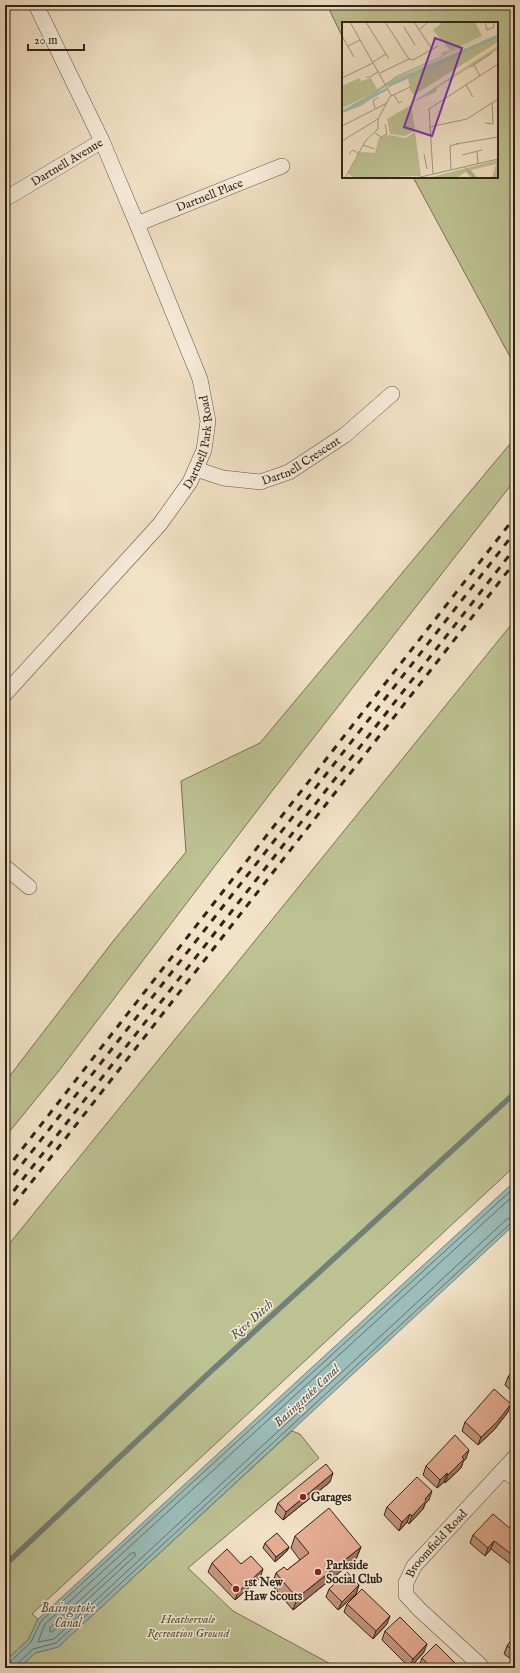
<svg xmlns="http://www.w3.org/2000/svg" width="520" height="1673" font-family="'IM FELL English',serif">
  <style>
    .green { fill: #bdc293; stroke: #767355 }
    .water { fill: #9cbdba; stroke: #718079 }
    .lines { fill: none; stroke-linecap: round; stroke-linejoin: round }
    .shore { stroke: #667068; stroke-width: 1 }
    .stream { stroke: #718079; stroke-width: 5.5 }
    .minor-casing { stroke: #605443; stroke-width: 16 }
    .minor { stroke: #f7ecdb; stroke-width: 15 }
    .rail { stroke: #302417; stroke-width: 3; stroke-dasharray: 7 7; stroke-linecap: butt }
    .wall { fill: #c6957f; stroke: #302417 }
    .shaded-wall { fill: #a17968; stroke: #302417 }
    .building { fill: #e6ad94; stroke: #302417 }
    .poi-dot { fill: #8f2418; stroke: #f7ecdb; stroke-width: 1.5 }
    .labels { text-anchor: middle; stroke-width: 3; stroke-linejoin: round; paint-order: stroke }
    .street-label { font-size: 12px; fill: #302417; stroke: #f7ecdb }
    .poi-label { font-size: 12px; font-weight: bold; fill: #302417; stroke: #f7ecdb; text-anchor: start }
    .park-label { font-size: 12px; font-style: italic; fill: #5a533c; stroke: #f7ecdb }
    .water-label { font-size: 13px; font-style: italic; fill: #505248; stroke: #f7ecdb }
    .inset-river { fill: none; stroke: #9cbdba; stroke-width: 2 }
    .inset-road { fill: none; stroke: #a49681; stroke-width: 1 }
    .view { fill: #7b2cbf; fill-opacity: 0.15; stroke: #7b2cbf; stroke-width: 2 }
    .inset-edge { fill: none; stroke: #302417; stroke-width: 2 }
  </style>
  <rect width="100%" height="100%" fill="#f2e2c7"/>
  <filter id="stains"><feTurbulence type="fractalNoise" baseFrequency=".005" numOctaves="4"/><feColorMatrix values="0 0 0 0 .2 0 0 0 0 .09 0 0 0 0 .02 0 0 0 .5 -.17"/></filter>
  <radialGradient id="worn" r=".72"><stop offset=".6" stop-color="#630" stop-opacity="0"/><stop offset="1" stop-color="#630" stop-opacity=".3"/></radialGradient>
  <g class="green">
    <polygon points="327,5 515,5 515,366 413,177 497,177 497,23 343,23 343,38"/>
    <polygon points="515,438 515,480 272,791 58,1072 5,1137 5,1082 114,940 186,852 181,781 260,743"/>
    <polygon points="515,620 515,1166 32,1614 38,1619 28,1640 5,1661 5,1249"/>
    <polygon points="292,1431 300,1434 319,1458 188,1568 233,1611 338,1668 19,1668 35,1653 58,1647"/>
  </g>
  <polygon class="water" points="515,1181 515,1224 58,1647 35,1653 19,1668 5,1668 5,1661 28,1640 38,1619"/>
  <g class="lines">
    <g class="shore">
      <polyline points="515,1194 45,1624 38,1642 54,1639 507,1219 515,1217"/>
      <polygon points="132,1553 135,1553 135,1556 52,1632 50,1632 50,1628"/>
      <polyline points="5,1664 9,1663 31,1642 41,1621 515,1187"/>
      <polyline points="17,1668 18,1663 33,1649 56,1643 511,1223 515,1222"/>
    </g>
    <polyline class="stream" points="5,1565 209,1373 515,1093"/>
    <defs>
      <g id="minor">
        <path id="s1" d="M5 199 102 141"/>
        <path id="s2" d="M137 224 282 166"/>
        <path id="s3" d="M196 469 223 478 260 482 289 472 345 435 392 394"/>
        <path id="s4" d="M5 694 160 524 190 482 204 450 208 421 200 379 137 224 102 141 36 5"/>
        <polyline points="5,867 29,887"/>
        <polyline points="503,1470 515,1478"/>
        <path id="s5" d="M480 1665 420 1610 406 1595V1583L414 1566 515 1457"/>
      </g>
    </defs>
    <use href="#minor" class="minor-casing"/>
    <use href="#minor" class="minor"/>
    <g class="rail">
      <polyline points="5,1171 515,517"/>
      <polyline points="5,1186 515,532"/>
      <polyline points="5,1202 515,548"/>
      <polyline points="5,1216 515,562"/>
    </g>
  </g>
  <g class="wall">
    <polygon points="515,1369 515,1394 505,1385 508,1377"/>
    <polygon points="508,1412 494,1430 478,1445 462,1431 465,1422"/>
    <polygon points="466,1459 463,1462 461,1468 445,1483 444,1482 437,1488 423,1475 426,1466"/>
    <polygon points="330,1482 283,1520 275,1512 278,1503"/>
    <polygon points="429,1500 425,1504 423,1509 409,1524 407,1522 399,1531 384,1515 387,1507"/>
    <polygon points="515,1529 515,1563 513,1566 491,1549 485,1556 470,1543 473,1535 512,1530"/>
    <polygon points="295,1536 361,1547 356,1559 293,1610 272,1585 276,1573 287,1570 300,1560 291,1548"/>
    <polygon points="265,1543 289,1547 287,1551 275,1562 263,1548"/>
    <polygon points="212,1563 241,1564 260,1578 235,1600 208,1572"/>
    <polygon points="359,1585 356,1594 338,1610 326,1597 329,1589"/>
    <polygon points="347,1604 387,1624 373,1639 344,1612"/>
    <polygon points="385,1631 424,1652 410,1668 382,1640"/>
    <polygon points="515,1635 515,1662 504,1654 507,1646"/>
    <polygon points="422,1658 460,1668 421,1668 419,1666"/>
  </g>
  <g class="shaded-wall">
    <polygon points="511,1404 508,1412 494,1430 478,1445 481,1437"/>
    <polygon points="469,1450 466,1459 463,1462 461,1468 445,1483 448,1475 462,1457"/>
    <polygon points="333,1473 330,1482 283,1520 286,1512"/>
    <polygon points="447,1473 444,1482 437,1488 440,1480"/>
    <polygon points="432,1491 429,1500 425,1504 423,1509 409,1524 412,1516 425,1499"/>
    <polygon points="410,1514 407,1522 399,1531 402,1522"/>
    <polygon points="494,1541 491,1549 485,1556 488,1548"/>
    <polygon points="289,1547 287,1551 275,1562 276,1557"/>
    <polygon points="361,1547 356,1559 293,1610 297,1598"/>
    <polygon points="263,1569 260,1578 235,1600 238,1592"/>
    <polygon points="359,1585 356,1594 338,1610 342,1602"/>
    <polygon points="390,1616 387,1624 373,1639 376,1631"/>
    <polygon points="427,1644 424,1652 410,1668 413,1659"/>
  </g>
  <g class="building">
    <polygon points="515,1369 515,1383 508,1377"/>
    <polygon points="494,1389 511,1404 497,1422 481,1437 465,1422"/>
    <polygon points="455,1435 469,1450 462,1457 464,1459 448,1475 447,1473 440,1480 426,1466"/>
    <polygon points="326,1464 333,1473 286,1512 278,1503"/>
    <polygon points="417,1477 432,1491 425,1499 426,1501 412,1516 410,1514 402,1522 387,1507"/>
    <polygon points="329,1508 361,1547 297,1598 276,1573 284,1567 287,1570 309,1553 295,1536"/>
    <polygon points="493,1514 512,1530 514,1528 515,1529 515,1557 494,1541 488,1548 473,1535"/>
    <polygon points="277,1533 289,1547 276,1557 265,1543"/>
    <polygon points="227,1549 241,1564 251,1556 263,1569 238,1592 212,1563"/>
    <polygon points="347,1572 359,1585 342,1602 329,1589"/>
    <polygon points="362,1589 390,1616 376,1631 347,1604"/>
    <polygon points="400,1617 427,1644 413,1659 385,1631"/>
    <polygon points="515,1635 515,1651 507,1646"/>
    <polygon points="436,1644 460,1668 432,1668 422,1658"/>
  </g>
  <g class="poi-dot">
    <circle cx="303" cy="1497" r="4"/>
    <circle cx="318" cy="1572" r="4"/>
    <circle cx="236" cy="1589" r="4"/>
  </g>
  <g class="labels">
    <g class="street-label">
      <text dy="4" stroke="none"><textPath href="#s1" startOffset="72">Dartnell Avenue</textPath></text>
      <text dy="4" stroke="none"><textPath href="#s2" startOffset="78">Dartnell Place</textPath></text>
      <text dy="4" stroke="none"><textPath href="#s4" startOffset="323">Dartnell Park Road</textPath></text>
      <text dy="4" stroke="none"><textPath href="#s3" startOffset="112">Dartnell Crescent</textPath></text>
      <text dy="4" stroke="none"><textPath href="#s5" startOffset="164">Broomfield Road</textPath></text>
    </g>
    <g class="poi-label">
      <text x="311" y="1501">Garages</text>
      <text x="326" y="1569">Parkside<tspan x="326" dy="14">Social Club</tspan></text>
      <text x="244" y="1586">1st New<tspan x="244" dy="14">Haw Scouts</tspan></text>
    </g>
    <g class="park-label">
      <text x="188" y="1623">Heathervale<tspan x="188" dy="14">Recreation Ground</tspan></text>
    </g>
    <g class="water-label">
      <text transform="translate(251 1319) rotate(-42)" y="5">Rive Ditch</text>
      <text transform="translate(306 1395) rotate(-43)" y="5">Basingstoke Canal</text>
      <text x="68" y="1612">Basingstoke<tspan x="68" dy="15">Canal</tspan></text>
    </g>
  </g>
  <g transform="translate(342 22)">
    <rect width="156" height="156" fill="#f2e2c7"/>
    <path d="M101 0H133L140 14 100 33 99 31 108 28 91 8ZM156 12V20L72 73 68 68 66 55 49 62 47 67 45 62 57 55ZM156 24V27L95 66 94 70 69 81ZM17 56 19 59 29 56 35 67 43 62 30 72 0 86V64ZM42 69 19 84 0 91V89L35 70 36 72ZM69 83 73 109 63 114 48 112 45 97ZM73 110 79 154 13 156 6 152 18 130 33 131 37 116 47 113 64 116ZM156 138V156H150L154 142 129 148 136 156H129L124 150 114 156H86Z" fill="#bdc293"/>
    <path d="M156 9 56 55 29 75 0 88 30 72 54 54Z" fill="#9cbdba"/>
    <path class="inset-river" d="M47 64 156 14M0 90 45 67"/>
    <path class="inset-road" d="M24 0 47 37M43 0 67 37M72 0 90 27M143 0 145 8 152 5 151 0M62 5 73 23M77 8 86 0M0 14 12 35M6 24 18 18M67 37 71 38 96 24M31 40 44 32M132 43 138 54M129 45 150 31M38 51 67 37M24 55H28L37 49M0 56 31 41M124 63 131 75M52 73 57 81 60 79M49 74 68 65M33 86 31 79 36 75M143 101 151 102 150 81M0 104 45 81M87 105 125 97 156 77M33 111 39 115 45 112 43 102M0 119 36 97M117 122H114L156 115M21 123 33 127M135 130 136 142M7 132 11 128 17 132M82 132 85 147M120 133 140 128M123 145 133 156M109 148 108 124 114 122M91 152 87 87 156 42M3 156 24 118 36 107V97L49 73 8 0M74 156 156 137"/>
    <path class="view" d="M93 16 120 26 90 114 62 105Z"/>
    <rect width="156" height="156" class="inset-edge"/>
  </g>
  <rect width="520" height="1673" fill="none" stroke="#f2e2c7" stroke-width="20"/>
  <rect x="6" y="6" width="508" height="1661" fill="none" stroke="#302417" stroke-width="2"/>
  <rect x="10" y="10" width="500" height="1653" fill="none" stroke="#302417"/>
  <path d="M28 44v6h56v-6" fill="none" stroke="#302417" stroke-width="2"/>
  <text x="34" y="44" font-size="12" fill="#302417" stroke="#f7ecdb" stroke-width="3" paint-order="stroke">20 m</text>
  <rect width="100%" height="100%" filter="url(#stains)"/>
  <rect width="100%" height="100%" fill="url(#worn)"/>
</svg>
